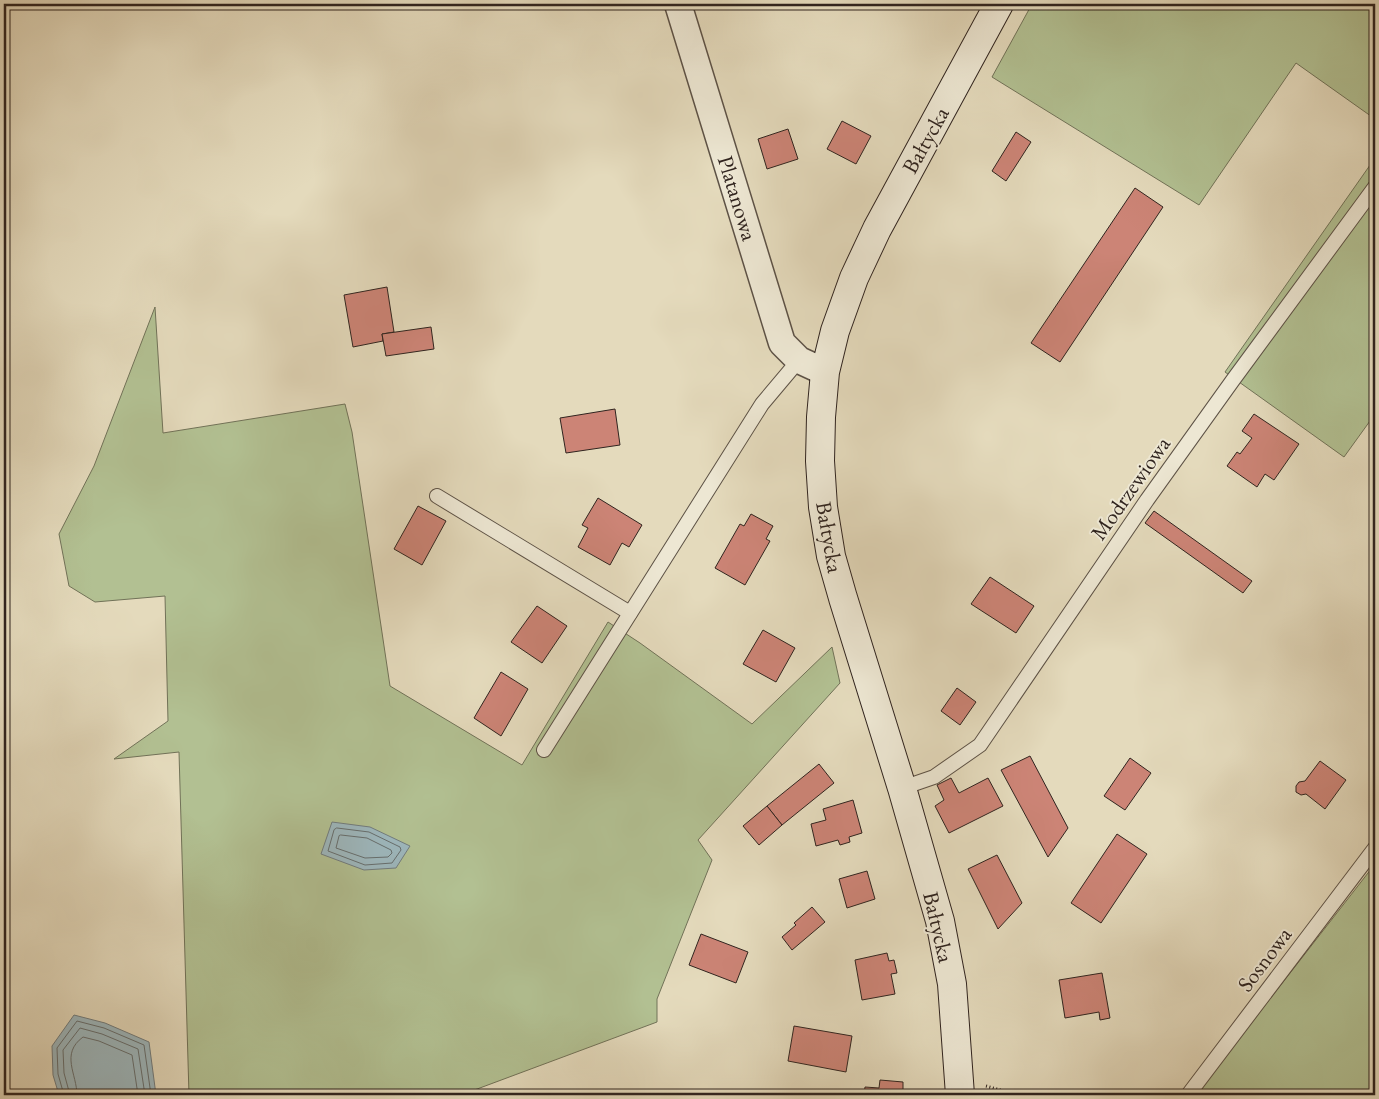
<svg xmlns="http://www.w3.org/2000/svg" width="1379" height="1099" font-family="'EB Garamond',serif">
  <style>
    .green { fill: #b2c092; stroke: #717258 }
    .water { fill: #9db7bd; stroke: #717c7e }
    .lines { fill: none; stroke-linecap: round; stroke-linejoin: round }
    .shore { stroke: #666e6e; stroke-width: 1 }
    .building { fill: #cc8476; stroke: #30241f }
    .lane-casing { stroke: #5d5246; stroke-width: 16 }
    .street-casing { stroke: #5d5246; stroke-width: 29 }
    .secondary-casing { stroke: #30241f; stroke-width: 30 }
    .path { stroke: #30241f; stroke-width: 3; stroke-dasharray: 1 2.5; stroke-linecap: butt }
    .lane { stroke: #ede7d3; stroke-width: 14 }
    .street { stroke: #ede7d3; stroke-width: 26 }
    .secondary { stroke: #ede7d3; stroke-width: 28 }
    .labels { text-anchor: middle; stroke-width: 4; stroke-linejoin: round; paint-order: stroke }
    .street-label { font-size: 22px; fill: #30241f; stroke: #ede7d3 }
  </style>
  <rect width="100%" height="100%" fill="#e4dabc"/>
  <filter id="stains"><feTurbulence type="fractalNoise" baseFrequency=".004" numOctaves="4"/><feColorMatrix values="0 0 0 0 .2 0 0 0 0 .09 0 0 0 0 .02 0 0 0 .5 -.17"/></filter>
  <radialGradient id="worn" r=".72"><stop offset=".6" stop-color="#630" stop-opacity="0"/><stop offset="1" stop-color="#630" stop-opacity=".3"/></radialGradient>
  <g class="green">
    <polygon points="1032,4 1375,4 1375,119 1296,63 1199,205 992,77"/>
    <polygon points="1375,158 1375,414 1344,457 1225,372"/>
    <polygon points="155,307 163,433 345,404 352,432 390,686 522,765 608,622 640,643 752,724 832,647 840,683 698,840 712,860 657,999 657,1022 461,1095 189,1095 179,752 114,759 168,721 165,596 95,602 69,586 59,534 94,466"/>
    <polygon points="1375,864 1375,1095 1195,1095"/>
  </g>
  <g class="water">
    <polygon points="332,822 370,827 410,846 396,868 364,870 321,854"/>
    <polygon points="74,1015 105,1023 149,1042 156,1095 59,1095 53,1075 52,1046"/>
  </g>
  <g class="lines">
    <g class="shore">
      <polygon points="337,828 369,832 400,847 401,850 392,863 365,865 328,851 334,830"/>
      <polygon points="341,835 367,838 391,850 392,853 388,857 365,858 336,848 339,836"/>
      <polyline points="64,1095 58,1074 57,1048 77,1021 104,1028 144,1045 151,1095"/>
      <polyline points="70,1095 64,1073 63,1050 80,1028 102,1034 138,1049 145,1095"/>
      <path d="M77 1095C77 1074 60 1054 83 1037L99 1041 132 1055 138 1095"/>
    </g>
  </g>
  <g class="building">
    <polygon points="842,121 871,136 856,164 827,149"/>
    <polygon points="788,129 798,159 767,169 758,139"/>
    <polygon points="1016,132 1031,142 1006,181 992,171"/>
    <polygon points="1135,188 1163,207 1060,362 1031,343"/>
    <polygon points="387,287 394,332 382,334 383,341 353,347 344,295"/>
    <polygon points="431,327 434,349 386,356 382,334"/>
    <polygon points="615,409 620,445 566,453 560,418"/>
    <polygon points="1254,414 1299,444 1274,480 1265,474 1257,487 1227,466 1237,452 1240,454 1252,438 1242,431"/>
    <polygon points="598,498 642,525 629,547 622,543 610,565 578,547 588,528 582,525"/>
    <polygon points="418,506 446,521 422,565 394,549"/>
    <polygon points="1154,511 1252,581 1243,593 1145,523"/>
    <polygon points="751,514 773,526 766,539 770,541 745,585 715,568 740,524 744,526"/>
    <polygon points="990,577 1034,606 1016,633 971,604"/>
    <polygon points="537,606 567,626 542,663 511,642"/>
    <polygon points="763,630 795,648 776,682 743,664"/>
    <polygon points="501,672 528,689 501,736 474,718"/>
    <polygon points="957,688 976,702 960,725 941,711"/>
    <polygon points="1030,756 1068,828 1048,857 1001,770"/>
    <polygon points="1130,758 1151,773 1125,810 1104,796"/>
    <polygon points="1320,761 1346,780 1325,809 1306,794 1301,795 1296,792 1296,786 1299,782 1305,781"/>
    <polygon points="819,764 834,783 782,825 767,806"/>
    <polygon points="951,778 959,793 988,778 1003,806 949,833 935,806 944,800 937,785"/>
    <polygon points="853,800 862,833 849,837 850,842 840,845 838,840 816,846 811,824 826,820 823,809"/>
    <polygon points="767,806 782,825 759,845 743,826"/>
    <polygon points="1117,834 1147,854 1101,923 1071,903"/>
    <polygon points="997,855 1022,903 998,929 968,869"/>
    <polygon points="867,871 875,899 847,908 839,879"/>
    <polygon points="812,907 825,922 792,950 782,937 796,925 794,923"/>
    <polygon points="701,934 748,952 736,983 689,965"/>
    <polygon points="887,953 889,961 894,960 897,973 891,974 895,994 862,1000 855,960"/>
    <polygon points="1102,973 1110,1018 1100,1020 1099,1012 1065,1018 1059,980"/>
    <polygon points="794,1026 852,1036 846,1072 788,1061"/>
    <polygon points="880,1080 903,1082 903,1090 905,1090 905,1095 864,1095 865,1087 879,1088"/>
  </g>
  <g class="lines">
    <defs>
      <g id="lane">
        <polyline points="437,496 630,613"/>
        <polyline points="544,750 762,404 799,360"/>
        <polyline points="902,788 934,777 980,745 1147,500 1233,380 1375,187"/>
        <polyline points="1188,1095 1375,848"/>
      </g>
      <polyline id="street" points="678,4 782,343 799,360 825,372"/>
      <polyline id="secondary" points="960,1095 952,984 940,921 902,788 843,598 831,556 823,507 820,461 821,417 825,372 835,331 854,278 877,229 999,4"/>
    </defs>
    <use href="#lane" class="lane-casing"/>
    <use href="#street" class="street-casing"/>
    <use href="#secondary" class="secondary-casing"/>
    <polyline class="path" points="986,1086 1004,1091 1003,1095"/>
    <use href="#lane" class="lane"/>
    <use href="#street" class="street"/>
    <use href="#secondary" class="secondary"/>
  </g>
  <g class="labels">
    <g class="street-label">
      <text transform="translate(925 140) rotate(-61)" y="8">Bałtycka</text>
      <text transform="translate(738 198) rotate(73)" y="8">Platanowa</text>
      <text transform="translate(1130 488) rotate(-55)" y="8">Modrzewiowa</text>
      <text transform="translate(830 537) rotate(80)" y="8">Bałtycka</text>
      <text transform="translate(939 927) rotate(77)" y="8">Bałtycka</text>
      <text transform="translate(1264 959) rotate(-53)" y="8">Sosnowa</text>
    </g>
  </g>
  <rect width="1379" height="1099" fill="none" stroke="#e4dabc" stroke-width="20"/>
  <rect x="5" y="5" width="1369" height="1089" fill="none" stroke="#30241f" stroke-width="2.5"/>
  <rect x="10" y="10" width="1359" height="1079" fill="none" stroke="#30241f"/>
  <rect width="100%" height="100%" filter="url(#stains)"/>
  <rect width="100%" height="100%" fill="url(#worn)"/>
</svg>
